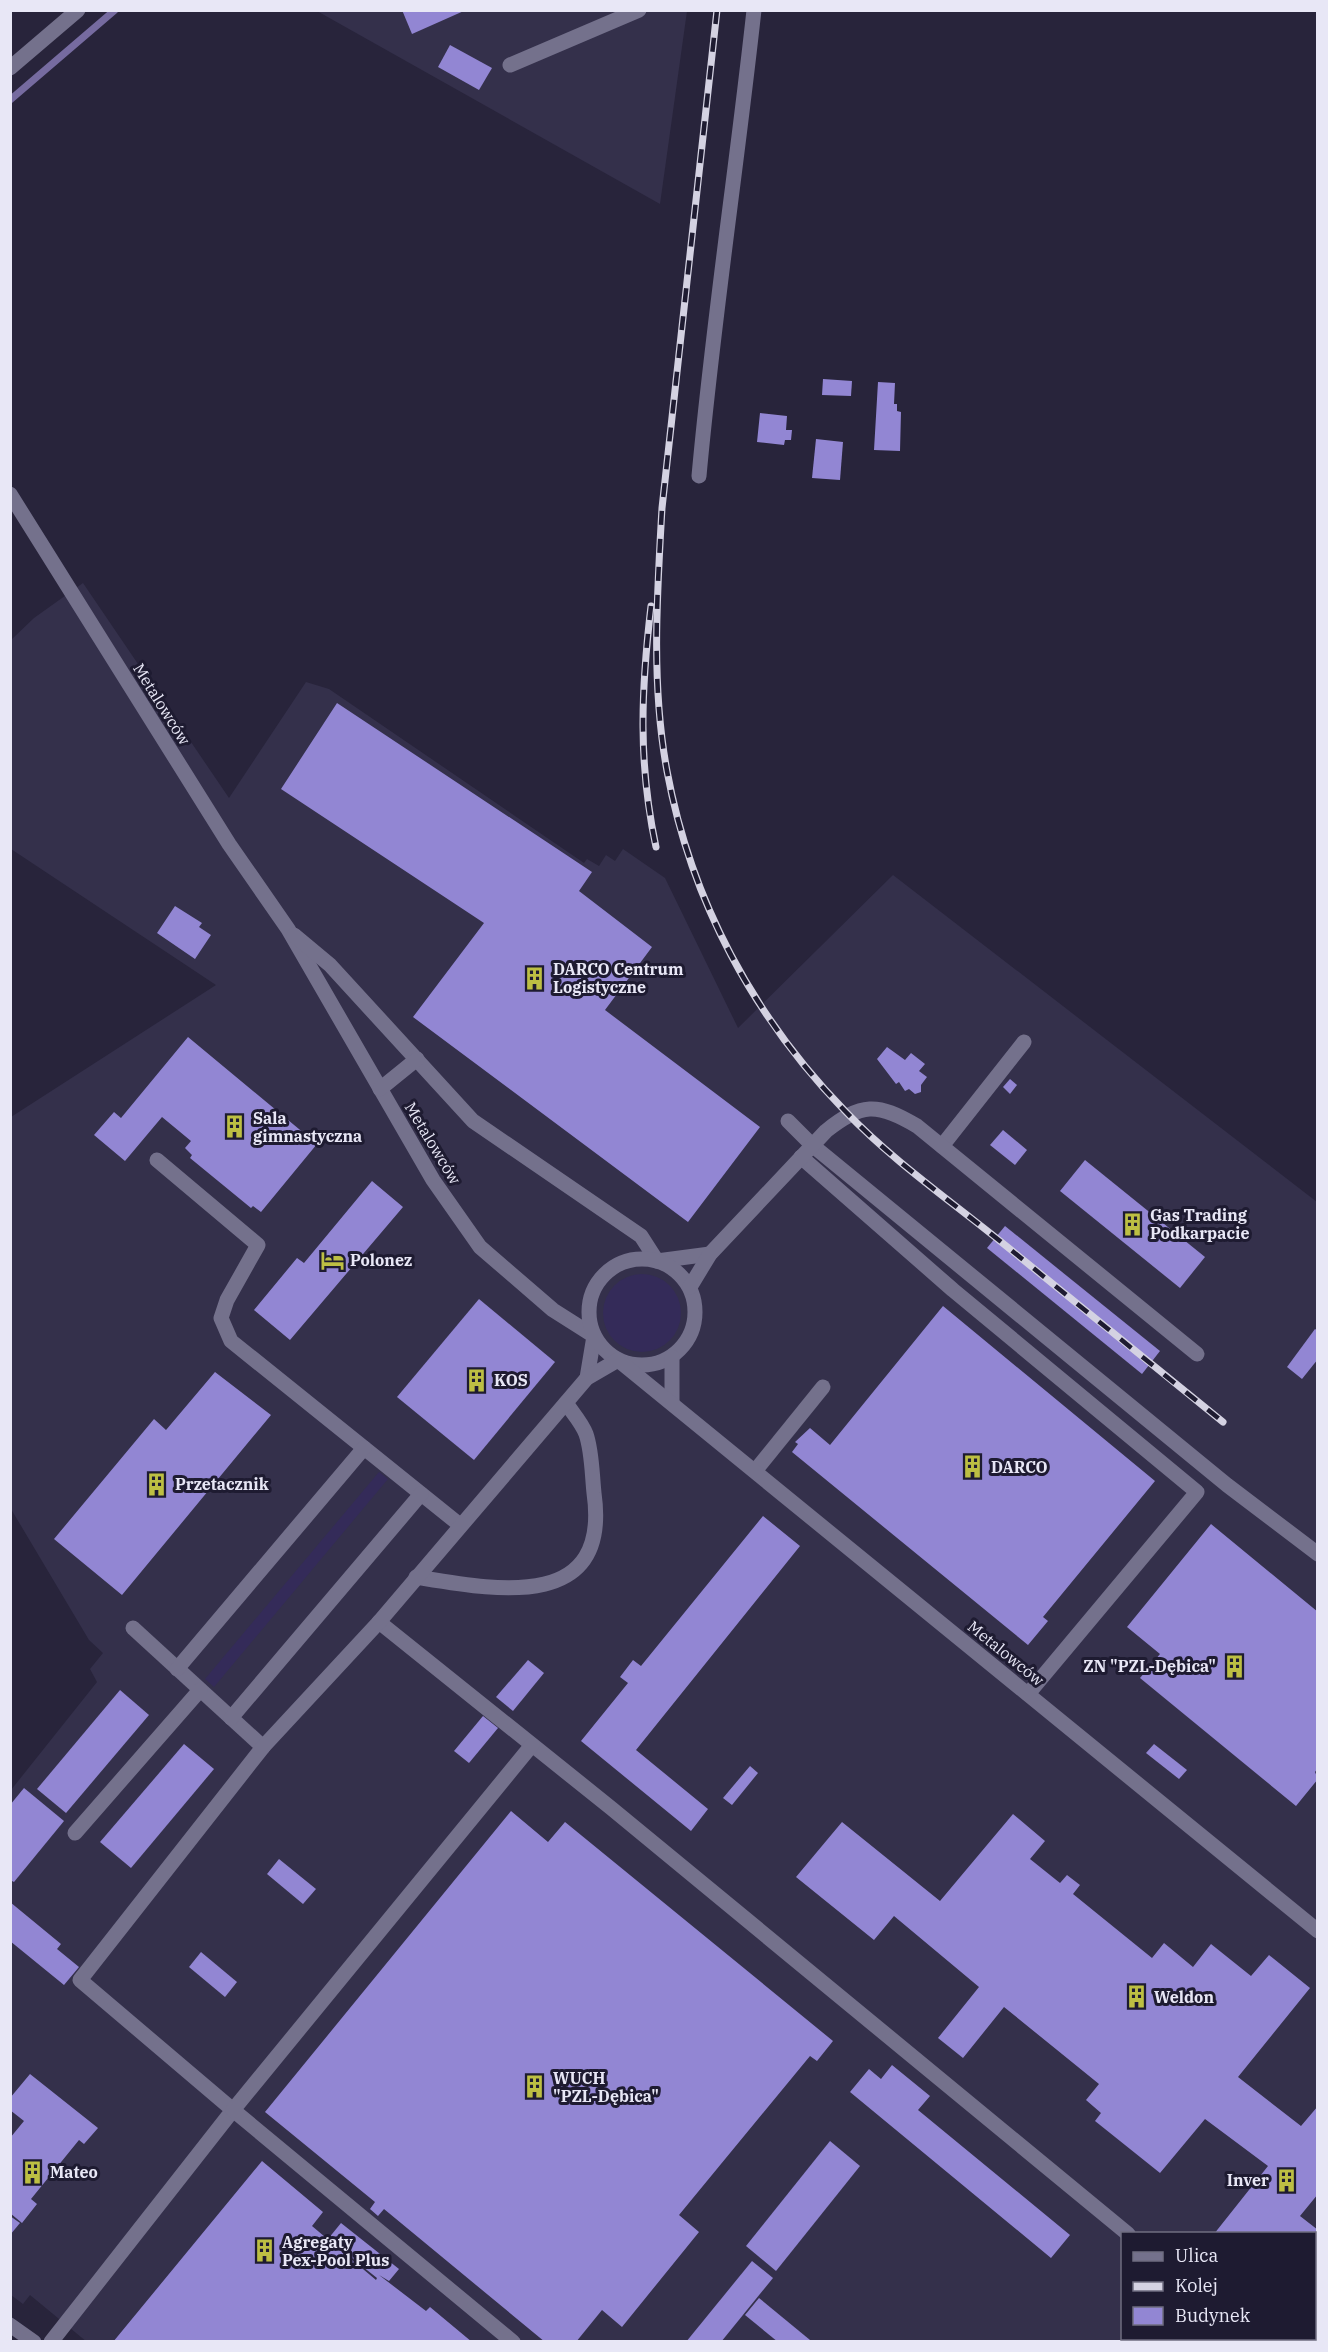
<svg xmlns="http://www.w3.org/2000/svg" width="1328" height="2352" font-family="'IBM Plex Serif',serif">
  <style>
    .built { fill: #34304b; fill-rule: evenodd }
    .green { fill: #342b59 }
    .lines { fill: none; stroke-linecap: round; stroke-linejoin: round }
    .stream { stroke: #766ba0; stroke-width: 7 }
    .building { fill: #9286d3 }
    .minor { stroke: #74718c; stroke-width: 15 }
    .rail-casing { stroke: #d4d2e2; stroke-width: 7 }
    .rail { stroke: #1e1b31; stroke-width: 4.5; stroke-dasharray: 14; stroke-linecap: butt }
    .labels { text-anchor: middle; stroke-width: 6; stroke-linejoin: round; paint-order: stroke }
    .street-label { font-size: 16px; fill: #e8e7f6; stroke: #1e1b31 }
    .poi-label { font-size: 16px; font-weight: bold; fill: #e8e7f6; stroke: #1e1b31; text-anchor: start }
  </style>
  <rect width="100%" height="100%" fill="#28243b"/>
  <g class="built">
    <polygon points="317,11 687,11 660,204"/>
    <path d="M83 583 229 798 306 682 329 689 584 863 587 859 599 866 606 855 615 861 623 849 665 878 738 1028 893 875 1317 1202 1318 2341 87 2342 30 2295 23 2304 11 2295V1790L97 1682 90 1669 103 1653 89 1640 11 1509V1117L216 985 11 849V640L34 618ZM1122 2234H1314V2338H1122Z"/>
  </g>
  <g class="green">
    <circle cx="642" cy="1313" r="39"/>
    <polygon points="379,1472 388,1479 214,1687 205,1679"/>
  </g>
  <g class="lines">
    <polyline class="stream" points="10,100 115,10"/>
  </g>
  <g class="building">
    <polygon points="402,10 466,10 412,34"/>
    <polygon points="450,45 492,68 479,90 438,67"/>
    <polygon points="823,379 852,381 851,396 822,395"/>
    <polygon points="878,382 895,383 894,404 897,404 897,411 901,412 900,451 874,450"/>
    <polygon points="760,413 787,416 786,430 792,430 791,440 785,440 784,445 757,442"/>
    <polygon points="816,439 843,442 840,480 812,478"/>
    <polygon points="337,703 592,872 579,891 652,947 605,1010 760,1127 688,1222 413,1017 484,923 281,789"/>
    <polygon points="175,906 202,923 199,927 211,935 195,959 157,933"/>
    <polygon points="188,1037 317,1144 261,1212 253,1206 251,1208 190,1158 192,1155 185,1148 191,1141 162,1117 125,1161 94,1135 114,1112 121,1118"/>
    <polygon points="887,1047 905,1060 911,1053 925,1064 919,1071 927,1077 921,1085 921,1092 915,1094 909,1089 905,1091 899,1082 896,1084 877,1059"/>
    <polygon points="1010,1079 1017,1085 1010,1094 1003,1087"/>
    <polygon points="1003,1130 1027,1150 1015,1165 990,1145"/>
    <polygon points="1085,1160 1205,1257 1180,1288 1060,1191"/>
    <polygon points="372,1181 403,1207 290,1340 254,1310 297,1258 304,1263"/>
    <polygon points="1005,1226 1160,1351 1142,1374 987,1248"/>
    <polygon points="479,1299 555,1362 474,1460 397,1397"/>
    <polygon points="943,1306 1155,1481 1043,1617 1048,1621 1028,1645 792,1452 798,1444 795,1442 810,1428 830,1445"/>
    <polygon points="1315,1329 1318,1331 1318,1359 1302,1379 1287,1367"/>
    <polygon points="215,1372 271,1415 122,1595 54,1539 154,1419 166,1430"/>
    <polygon points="763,1516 800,1546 636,1750 708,1809 691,1831 581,1741 628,1683 620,1677 633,1660 641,1666"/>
    <polygon points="1211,1524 1318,1612 1318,1768 1315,1772 1318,1779 1296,1806 1140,1678 1160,1654 1127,1627"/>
    <polygon points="528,1660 544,1673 513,1711 496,1697"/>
    <polygon points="120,1690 149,1715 66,1813 37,1789"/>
    <polygon points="483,1716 498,1728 469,1763 454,1751"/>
    <polygon points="184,1744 214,1769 131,1868 100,1842"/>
    <polygon points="1154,1744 1187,1770 1179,1779 1146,1753"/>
    <polygon points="750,1766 758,1773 732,1805 723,1798"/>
    <polygon points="24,1788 64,1821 14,1882 10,1880 10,1805"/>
    <polygon points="511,1811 548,1842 565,1822 833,2041 817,2061 810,2056 679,2215 699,2232 622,2327 602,2310 576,2342 545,2342 384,2209 378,2216 370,2209 375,2202 265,2112"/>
    <polygon points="1013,1814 1045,1841 1030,1859 1060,1883 1067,1875 1080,1885 1073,1894 1152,1958 1164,1943 1193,1967 1211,1944 1251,1976 1269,1955 1310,1988 1238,2077 1301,2126 1318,2106 1318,2194 1300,2216 1318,2230 1318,2255 1314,2259 1314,2234 1214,2234 1268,2166 1205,2119 1160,2173 1095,2121 1101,2113 1086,2100 1099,2084 1004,2007 963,2058 938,2038 979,1987 894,1916 874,1940 796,1877 842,1822 940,1901"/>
    <polygon points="279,1859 316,1889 303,1904 267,1874"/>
    <polygon points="10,1902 61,1944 57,1949 79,1967 64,1985 10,1941"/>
    <polygon points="201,1952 237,1982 225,1997 189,1967"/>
    <polygon points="892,2065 930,2096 918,2110 1070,2235 1051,2258 850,2092 869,2069 881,2079"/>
    <polygon points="30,2074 98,2128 84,2144 79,2140 31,2199 37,2204 22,2223 10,2213 10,2138 24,2121 10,2110 10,2098"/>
    <polygon points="830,2141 860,2166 776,2271 746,2246"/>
    <polygon points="262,2161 323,2212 312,2226 376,2280 377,2278 328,2239 341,2223 399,2269 389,2281 379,2275 426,2311 430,2307 472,2342 113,2342"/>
    <polygon points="10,2216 20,2223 10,2235"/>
    <polygon points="752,2261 773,2278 721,2342 686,2342"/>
    <polygon points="759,2298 810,2340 809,2342 778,2342 745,2315"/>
  </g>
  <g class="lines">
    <g class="minor">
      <polyline points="510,65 639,10"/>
      <polyline points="10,68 78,10"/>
      <path d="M699 476C713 321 737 166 754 10"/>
      <polyline points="10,494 229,844 288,929 433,1180 480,1247 553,1310 594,1336 587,1378"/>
      <polyline points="294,935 330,965 473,1121 641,1236 657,1261 710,1254"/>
      <polyline points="380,1089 417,1059"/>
      <polyline points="788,1121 812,1145 1227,1485 1318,1554"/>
      <polyline points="942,1146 1024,1042"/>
      <polyline points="801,1157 953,1290 1197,1492 1028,1694"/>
      <polyline points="157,1160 258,1245 227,1300 221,1318 231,1341 460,1525"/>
      <circle cx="642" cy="1312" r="53"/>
      <path d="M690 1287 710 1254 826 1131C861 1103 877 1102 917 1126L1197 1354"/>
      <polyline points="672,1357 672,1403"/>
      <polyline points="755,1471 823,1387"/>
      <path d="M416 1577C495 1590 611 1613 594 1493 592 1474 592 1451 586 1434 582 1423 572 1412 566 1403"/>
      <polyline points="379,1622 611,1808 1128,2234"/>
      <polyline points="133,1628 263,1747"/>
      <polyline points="177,1669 364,1448"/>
      <polyline points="231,1718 421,1494"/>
      <polyline points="75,1833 200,1690"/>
      <polyline points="10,2325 34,2342"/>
      <polyline points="1256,2338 1259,2342"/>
      <polyline points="51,2342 233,2110 80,1980 263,1747 379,1622 587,1378 618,1360 1318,1931"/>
      <polyline points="513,2342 233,2110 532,1745"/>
    </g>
    <defs>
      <g id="rail">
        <path d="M717 10 662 508C657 595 651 685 667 771 691 901 754 1018 846 1112 892 1160 948 1199 1000 1241 1074 1301 1148 1362 1223 1422"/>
        <path d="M651 606C641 691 638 763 656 847"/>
      </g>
    </defs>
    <use href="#rail" class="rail-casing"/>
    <use href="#rail" class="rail"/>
  </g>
  <defs>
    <symbol id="building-bare" viewBox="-9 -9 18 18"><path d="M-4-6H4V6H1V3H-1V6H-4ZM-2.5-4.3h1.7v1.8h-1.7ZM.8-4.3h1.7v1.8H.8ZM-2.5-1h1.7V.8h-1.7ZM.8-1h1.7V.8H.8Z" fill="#bdbf43" stroke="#1e1b31" stroke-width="2.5" paint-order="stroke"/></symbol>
    <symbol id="hotel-bare" viewBox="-9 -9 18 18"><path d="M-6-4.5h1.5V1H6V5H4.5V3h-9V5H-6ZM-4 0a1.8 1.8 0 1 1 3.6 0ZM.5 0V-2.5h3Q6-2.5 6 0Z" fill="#bdbf43" stroke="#1e1b31" stroke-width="2.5" paint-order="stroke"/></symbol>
  </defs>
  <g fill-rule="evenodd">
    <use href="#building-bare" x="518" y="962" width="33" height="33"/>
    <use href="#building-bare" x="218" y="1110" width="33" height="33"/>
    <use href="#building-bare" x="1116" y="1208" width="33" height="33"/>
    <use href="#hotel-bare" x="316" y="1244" width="33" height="33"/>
    <use href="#building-bare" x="460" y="1364" width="33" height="33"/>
    <use href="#building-bare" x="956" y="1450" width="33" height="33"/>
    <use href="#building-bare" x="140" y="1468" width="33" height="33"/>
    <use href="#building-bare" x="1218" y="1650" width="33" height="33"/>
    <use href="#building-bare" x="1120" y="1980" width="33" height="33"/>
    <use href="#building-bare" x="518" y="2070" width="33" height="33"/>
    <use href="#building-bare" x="16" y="2156" width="33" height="33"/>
    <use href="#building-bare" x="1270" y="2164" width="33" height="33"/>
    <use href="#building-bare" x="248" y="2234" width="33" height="33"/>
  </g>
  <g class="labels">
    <g class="street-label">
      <text transform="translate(162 704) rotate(58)" y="6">Metalowców</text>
      <text transform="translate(433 1143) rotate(59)" y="6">Metalowców</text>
      <text transform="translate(1006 1653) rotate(39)" y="6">Metalowców</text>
    </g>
    <g class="poi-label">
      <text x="553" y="975">DARCO Centrum<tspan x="553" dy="18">Logistyczne</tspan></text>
      <text x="253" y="1124">Sala<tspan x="253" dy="18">gimnastyczna</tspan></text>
      <text x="1150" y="1221">Gas Trading<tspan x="1150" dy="18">Podkarpacie</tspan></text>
      <text x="350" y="1266">Polonez</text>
      <text x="494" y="1386">KOS</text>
      <text x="991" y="1473">DARCO</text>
      <text x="175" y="1490">Przetacznik</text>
      <text x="1216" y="1672" text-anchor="end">ZN "PZL-Dębica"</text>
      <text x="1154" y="2003">Weldon</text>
      <text x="553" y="2084">WUCH<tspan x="553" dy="18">"PZL-Dębica"</tspan></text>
      <text x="50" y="2178">Mateo</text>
      <text x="1269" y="2186" text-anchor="end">Inver</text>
      <text x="282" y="2248">Agregaty<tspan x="282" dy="18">Pex-Pool Plus</tspan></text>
    </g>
  </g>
  <rect width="1328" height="2352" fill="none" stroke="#e8e7f6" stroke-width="24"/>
  <rect x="1121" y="2232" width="195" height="108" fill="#1e1b31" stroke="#6f6d80" stroke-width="1.5"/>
  <rect x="1133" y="2252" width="30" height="9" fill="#74718c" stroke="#6f6d80" stroke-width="1.5"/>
  <text x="1175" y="2262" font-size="18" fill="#e8e7f6">Ulica</text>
  <rect x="1133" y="2282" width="30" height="9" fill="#d4d2e2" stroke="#6f6d80" stroke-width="1.5"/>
  <text x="1175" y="2292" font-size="18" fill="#e8e7f6">Kolej</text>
  <rect x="1133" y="2307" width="30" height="18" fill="#9286d3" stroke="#6f6d80" stroke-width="1.5"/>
  <text x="1175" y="2322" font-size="18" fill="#e8e7f6">Budynek</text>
</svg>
